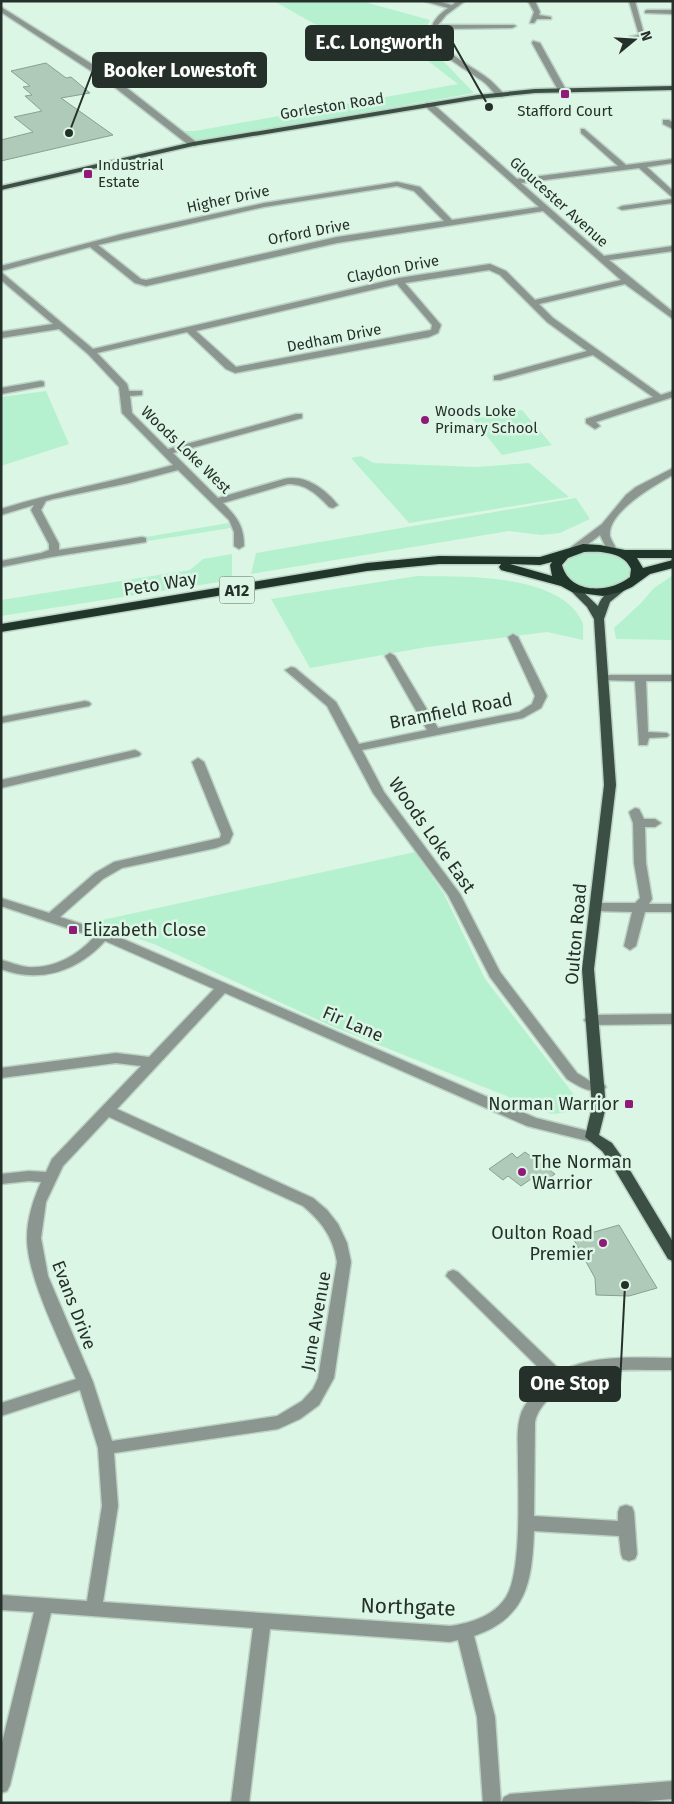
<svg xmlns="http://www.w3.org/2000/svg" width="674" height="1804" font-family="'Fira Sans',sans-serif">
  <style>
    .green { fill: #b6f1cf }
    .building { fill: #b0caba; stroke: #88a091 }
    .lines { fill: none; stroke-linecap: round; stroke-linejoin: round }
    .minor-casing { stroke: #bbd2c4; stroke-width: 3 }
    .major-casing { stroke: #bbd2c4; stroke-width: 3 }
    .highway-casing { stroke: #bbd2c4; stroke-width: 3 }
    .minor { fill: #8c9690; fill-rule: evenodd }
    .major { fill: #3c4f44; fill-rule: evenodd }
    .highway { fill: #21362a; fill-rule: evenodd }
    .poi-dot { fill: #911a78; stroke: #dcf6e6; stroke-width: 2 }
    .labels { text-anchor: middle; stroke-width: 5; stroke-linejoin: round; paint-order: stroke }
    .far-street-label { font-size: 15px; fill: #26302a; stroke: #dcf6e6 }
    .far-poi-label { font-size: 15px; fill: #26302a; stroke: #dcf6e6; text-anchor: start }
    .shield { fill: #dcf6e6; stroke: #5d6b62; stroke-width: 1 }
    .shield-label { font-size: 16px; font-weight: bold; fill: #26302a }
    .street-label { font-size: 18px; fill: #26302a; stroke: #dcf6e6 }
    .poi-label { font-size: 18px; fill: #26302a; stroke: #dcf6e6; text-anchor: start }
    .near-street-label { font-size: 21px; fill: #26302a; stroke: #dcf6e6 }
    .leader { fill: none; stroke: #26302a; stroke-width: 2 }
    .callout-dot { fill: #26302a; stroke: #dcf6e6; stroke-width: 2 }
    .callout { fill: #26302a; stroke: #26302a; stroke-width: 2 }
    .callout-label { font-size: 19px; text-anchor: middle; font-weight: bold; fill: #fff }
  </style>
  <rect width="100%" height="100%" fill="#dcf6e6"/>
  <g class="green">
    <polygon points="274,1 361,1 430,20 422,39 474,93 204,141 196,140 182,131 195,131 458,84 385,28 342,35 318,26"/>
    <polygon points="46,391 69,444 1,466 1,397"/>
    <polygon points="522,410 552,445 502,455 473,419"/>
    <polygon points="361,456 374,463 477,467 529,463 569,497 409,523 351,458"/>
    <polygon points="576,498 590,519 560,533 541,535 509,531 251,574 256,553"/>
    <polygon points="228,523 231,528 148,541 146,537"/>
    <path d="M589 552C604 552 629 555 630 575 617 595 571 594 563 569 567 557 577 554 589 552Z"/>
    <polygon points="232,554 232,580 1,616 1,600 190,570 203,559"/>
    <polygon points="673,575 673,640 616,639 614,628 641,603 654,588"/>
    <path d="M417 576C461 577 558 572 582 621 584 626 583 634 583 640L547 632 427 647 310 668 271 599Z"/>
    <polygon points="415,852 444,894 485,979 575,1096 565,1113 551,1114 329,1025 156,945 93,922"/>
  </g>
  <g class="building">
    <polygon points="46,63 66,78 71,77 90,93 61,98 113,135 1,161 1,140 33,132 14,117 42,111 25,96 32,95 23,87 30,86 11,71"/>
    <polygon points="525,1152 555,1174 539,1185 531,1179 521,1186 508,1176 503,1180 489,1169 512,1153 517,1158"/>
    <polygon points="619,1225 657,1288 629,1296 596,1295 595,1278 573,1238"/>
  </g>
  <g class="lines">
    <defs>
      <g id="minor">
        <path d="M424 1H437L452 5 457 1H465L446 15 438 25H514L516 26 512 28 438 29C434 49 472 66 486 77 492 81 497 87 503 93V97H497C492 90 487 84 481 80 456 62 404 39 448 8Z"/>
        <polygon points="528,1 535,1 540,12 539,15 551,17 551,19 537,19 534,23 530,23 534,12"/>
        <polygon points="629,1 635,1 645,38 633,39 629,37 639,35"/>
        <polygon points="1,7 114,78 196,142 196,146 190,146 108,82 1,12"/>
        <polygon points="647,10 673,10 673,14 645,13 645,11"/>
        <polygon points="533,41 540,43 566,90 565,92 558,90 532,43"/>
        <path d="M426 103H432L517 179 618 166 581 133V129H584L626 165 673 159V163L647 167 673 191V198L639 168 521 183 604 256 673 246V251L609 260 673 312V319L625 284 539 304 553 318 661 395 673 391V397L596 422 600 426 595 429 586 423V419L653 397 593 355 500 380H494V376L587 351 547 322 500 275 489 270 405 283 441 325 438 333 429 337 235 373 226 369 187 332 97 353 127 384 129 391H142V395L130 396 132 413 168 449 296 414H302V418L173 453 218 498 284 479C305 474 325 489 338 505L333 508 329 507C317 494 306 484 288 484L223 503C237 517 244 526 244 546L239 549 234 546V532L229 520 178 470 129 483 53 499 46 501 41 510 59 544V550L142 537 146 538V542L51 557 1 567V561L41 553 49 550V544L31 510 34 505 1 515V509C58 491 116 481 173 465L122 413 119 387 88 354 59 329 1 338V332L53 324 1 280V272L93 349 399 278 490 264 506 271 535 300 621 280 543 211 337 243 146 286 135 283 90 247 1 271V266L122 234 264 203 397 182 420 187 452 220 539 207 426 107ZM397 186 414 191 444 221 337 237 146 280 141 279 98 245 264 207ZM397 284 432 325 431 330 236 367 196 331Z"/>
        <polygon points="663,120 669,120 673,123 673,129 663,124"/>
        <polygon points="673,199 673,203 622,210 618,208 622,206"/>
        <polygon points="41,381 44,382 44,386 1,394 1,388"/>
        <path d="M673 468V475C655 485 607 512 610 536 611 540 615 546 617 550L616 552H608L600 535 578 552H570V548L602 524 626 495 636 487Z"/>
        <path d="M513 634 518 637 547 696 541 708 523 718 362 750 384 792 460 894 500 972 577 1073 590 1081 604 1084 606 1087 604 1090C590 1094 578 1086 567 1079L490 977 448 895 373 793 327 706 285 670 291 667 295 668 336 702 359 744 427 730 385 656 390 653 395 656 438 728 519 712 532 704 535 696 508 637Z"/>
        <polygon points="604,675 673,675 673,681 646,681 648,732 667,733 669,735 667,737 649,738 647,745 639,745 635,681 600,680 598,678"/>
        <polygon points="85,701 89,702 91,704 89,706 1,723 1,717"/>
        <polygon points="135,750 139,752 141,754 139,756 1,788 1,780"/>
        <path d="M198 758 204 762 233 834 229 843 216 848 122 868 103 879 60 917 107 932 536 1118 592 1132 597 1133 599 1137 597 1141 592 1142 527 1126 225 993 117 1109 313 1198 327 1210 338 1224 347 1243 351 1262 334 1378 319 1405 300 1419 278 1429 114 1453 118 1506 103 1602 450 1626C471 1623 494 1616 506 1597 522 1572 518 1491 518 1460 518 1444 516 1426 522 1411 528 1398 540 1388 550 1379L446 1276 448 1272 453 1270 458 1272 561 1371C596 1354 636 1358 673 1358V1370C630 1371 584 1363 551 1396 544 1404 537 1411 535 1422L534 1516 618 1521V1512L620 1507 626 1505 632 1507 634 1512 637 1554 635 1559 629 1561 623 1559 621 1554 619 1536 534 1531C532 1581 527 1618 474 1636L495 1717 501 1803 504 1797 510 1794 673 1781V1799L621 1803H483L477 1717 458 1640 450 1642 270 1629 249 1803H231L253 1628 51 1613 10 1785 7 1791 1 1793V1747L34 1612 1 1610V1595L87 1601 102 1506 98 1448 80 1390 1 1416V1403L76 1379C60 1341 27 1277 27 1238 27 1219 33 1200 41 1182L29 1181 1 1184V1174L29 1171 46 1172 52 1159 141 1066 116 1063 1 1078V1068L116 1053 149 1057 214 989 105 941C78 971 40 984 1 969V960C10 962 18 966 28 967 54 969 78 955 94 937L1 906V898L49 913 95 873 114 862 220 838 221 834 192 762ZM109 1117 303 1206C322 1222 333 1237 337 1262L318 1378 313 1389 302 1401 277 1416 112 1441 93 1382 48 1276 41 1238 46 1202 63 1166Z"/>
        <polygon points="635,808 639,809 644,819 655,819 661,823 655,827 645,827 646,863 652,899 649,904 673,904 673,912 645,912 636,946 630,950 624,946 632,912 596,911 590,907 596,903 635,903 640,898 634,863 633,823 629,812"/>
        <polygon points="673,1014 673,1024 591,1025 586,1023 584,1020 586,1017 591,1015"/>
      </g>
      <g id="major">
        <polygon points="673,86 673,90 535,93 478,99 193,146 1,190 1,186 193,142 478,95 535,89"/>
        <path d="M572 584 576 585 598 606C601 596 611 589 621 586L626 589 610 602 604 619 616 785 594 969 606 1107 599 1135 612 1143 622 1157 673 1242V1261L668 1259 612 1165 602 1151 585 1137 592 1107 582 969 604 785 594 619 587 607 567 587Z"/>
      </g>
      <path id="highway" d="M583 544 600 545 625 550H673V558H637L643 568 673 560V568L650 574 632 587 621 592 603 596 572 592 561 586 501 570 499 567 501 564H439L367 571 1 632V624L367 563 439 556 540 557ZM584 552C601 551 624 552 631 569L630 577C610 593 570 595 562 565L568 558ZM552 562 550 565 552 576 510 564 540 565Z"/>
    </defs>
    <use href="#minor" class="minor-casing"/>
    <use href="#major" class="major-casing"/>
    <use href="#highway" class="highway-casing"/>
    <use href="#minor" class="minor"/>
    <use href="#major" class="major"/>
    <use href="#highway" class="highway"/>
  </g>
  <g class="poi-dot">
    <rect x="560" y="89" width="10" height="10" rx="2.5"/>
    <rect x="83" y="169" width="10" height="10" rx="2.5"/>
    <circle cx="425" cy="420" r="5"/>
    <rect x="68" y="925" width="10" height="10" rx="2.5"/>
    <rect x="624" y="1099" width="10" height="10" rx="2.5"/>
    <circle cx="522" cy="1172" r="5"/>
    <circle cx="603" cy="1243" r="5"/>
  </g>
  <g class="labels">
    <g class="far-street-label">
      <text transform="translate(332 106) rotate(-9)" y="5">Gorleston Road</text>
      <text transform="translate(228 199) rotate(-12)" y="5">Higher Drive</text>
      <text transform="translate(559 202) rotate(42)" y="5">Gloucester Avenue</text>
      <text transform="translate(309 232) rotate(-11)" y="5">Orford Drive</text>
      <text transform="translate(393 269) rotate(-11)" y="5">Claydon Drive</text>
      <text transform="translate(334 338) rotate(-11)" y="5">Dedham Drive</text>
      <text transform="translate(186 450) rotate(44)" y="5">Woods Loke West</text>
    </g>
    <g class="far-poi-label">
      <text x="565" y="116" text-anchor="middle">Stafford Court</text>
      <text x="98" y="170">Industrial<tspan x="98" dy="17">Estate</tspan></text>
      <text x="435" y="416">Woods Loke<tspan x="435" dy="17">Primary School</tspan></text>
    </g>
    <rect class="shield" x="219.5" y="576.5" width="35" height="27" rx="4"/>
    <g class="shield-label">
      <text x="237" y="596">A12</text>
    </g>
    <g class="street-label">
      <text transform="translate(160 584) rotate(-9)" y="6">Peto Way</text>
      <text transform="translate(451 711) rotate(-11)" y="6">Bramfield Road</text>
      <text transform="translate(432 835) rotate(55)" y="6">Woods Loke East</text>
      <text transform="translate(576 934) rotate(-85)" y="6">Oulton Road</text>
      <text transform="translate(353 1024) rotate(23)" y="6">Fir Lane</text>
      <text transform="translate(74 1305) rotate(69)" y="6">Evans Drive</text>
      <text transform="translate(316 1321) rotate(-80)" y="6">June Avenue</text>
    </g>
    <g class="poi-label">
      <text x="83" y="936">Elizabeth Close</text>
      <text x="619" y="1110" text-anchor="end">Norman Warrior</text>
      <text x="532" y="1168">The Norman<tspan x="532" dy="21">Warrior</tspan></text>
      <text x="593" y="1239" text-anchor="end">Oulton Road<tspan x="593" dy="21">Premier</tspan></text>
    </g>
    <g class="near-street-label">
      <text transform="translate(408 1607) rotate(2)" y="7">Northgate</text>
    </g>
  </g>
  <path class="leader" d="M489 107L453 43M69 133L93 70M625 1285L620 1384"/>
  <g class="callout-dot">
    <circle cx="489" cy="107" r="5"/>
    <circle cx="69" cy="133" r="5"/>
    <circle cx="625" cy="1285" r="5"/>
  </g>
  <g class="callout">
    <rect x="306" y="26" width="147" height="34" rx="5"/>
    <rect x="93" y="53" width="173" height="34" rx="5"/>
    <rect x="520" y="1367" width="100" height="34" rx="5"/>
  </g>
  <g class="callout-label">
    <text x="379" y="49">E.C. Longworth</text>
    <text x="180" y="77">Booker Lowestoft</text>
    <text x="570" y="1390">One Stop</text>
  </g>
  <rect width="674" height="1804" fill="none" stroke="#26302a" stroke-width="5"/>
  <g transform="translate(634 40) rotate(72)" stroke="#dcf6e6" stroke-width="4" paint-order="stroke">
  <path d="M0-4L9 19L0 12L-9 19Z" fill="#26302a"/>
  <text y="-8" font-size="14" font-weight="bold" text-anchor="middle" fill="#26302a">N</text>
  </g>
</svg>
